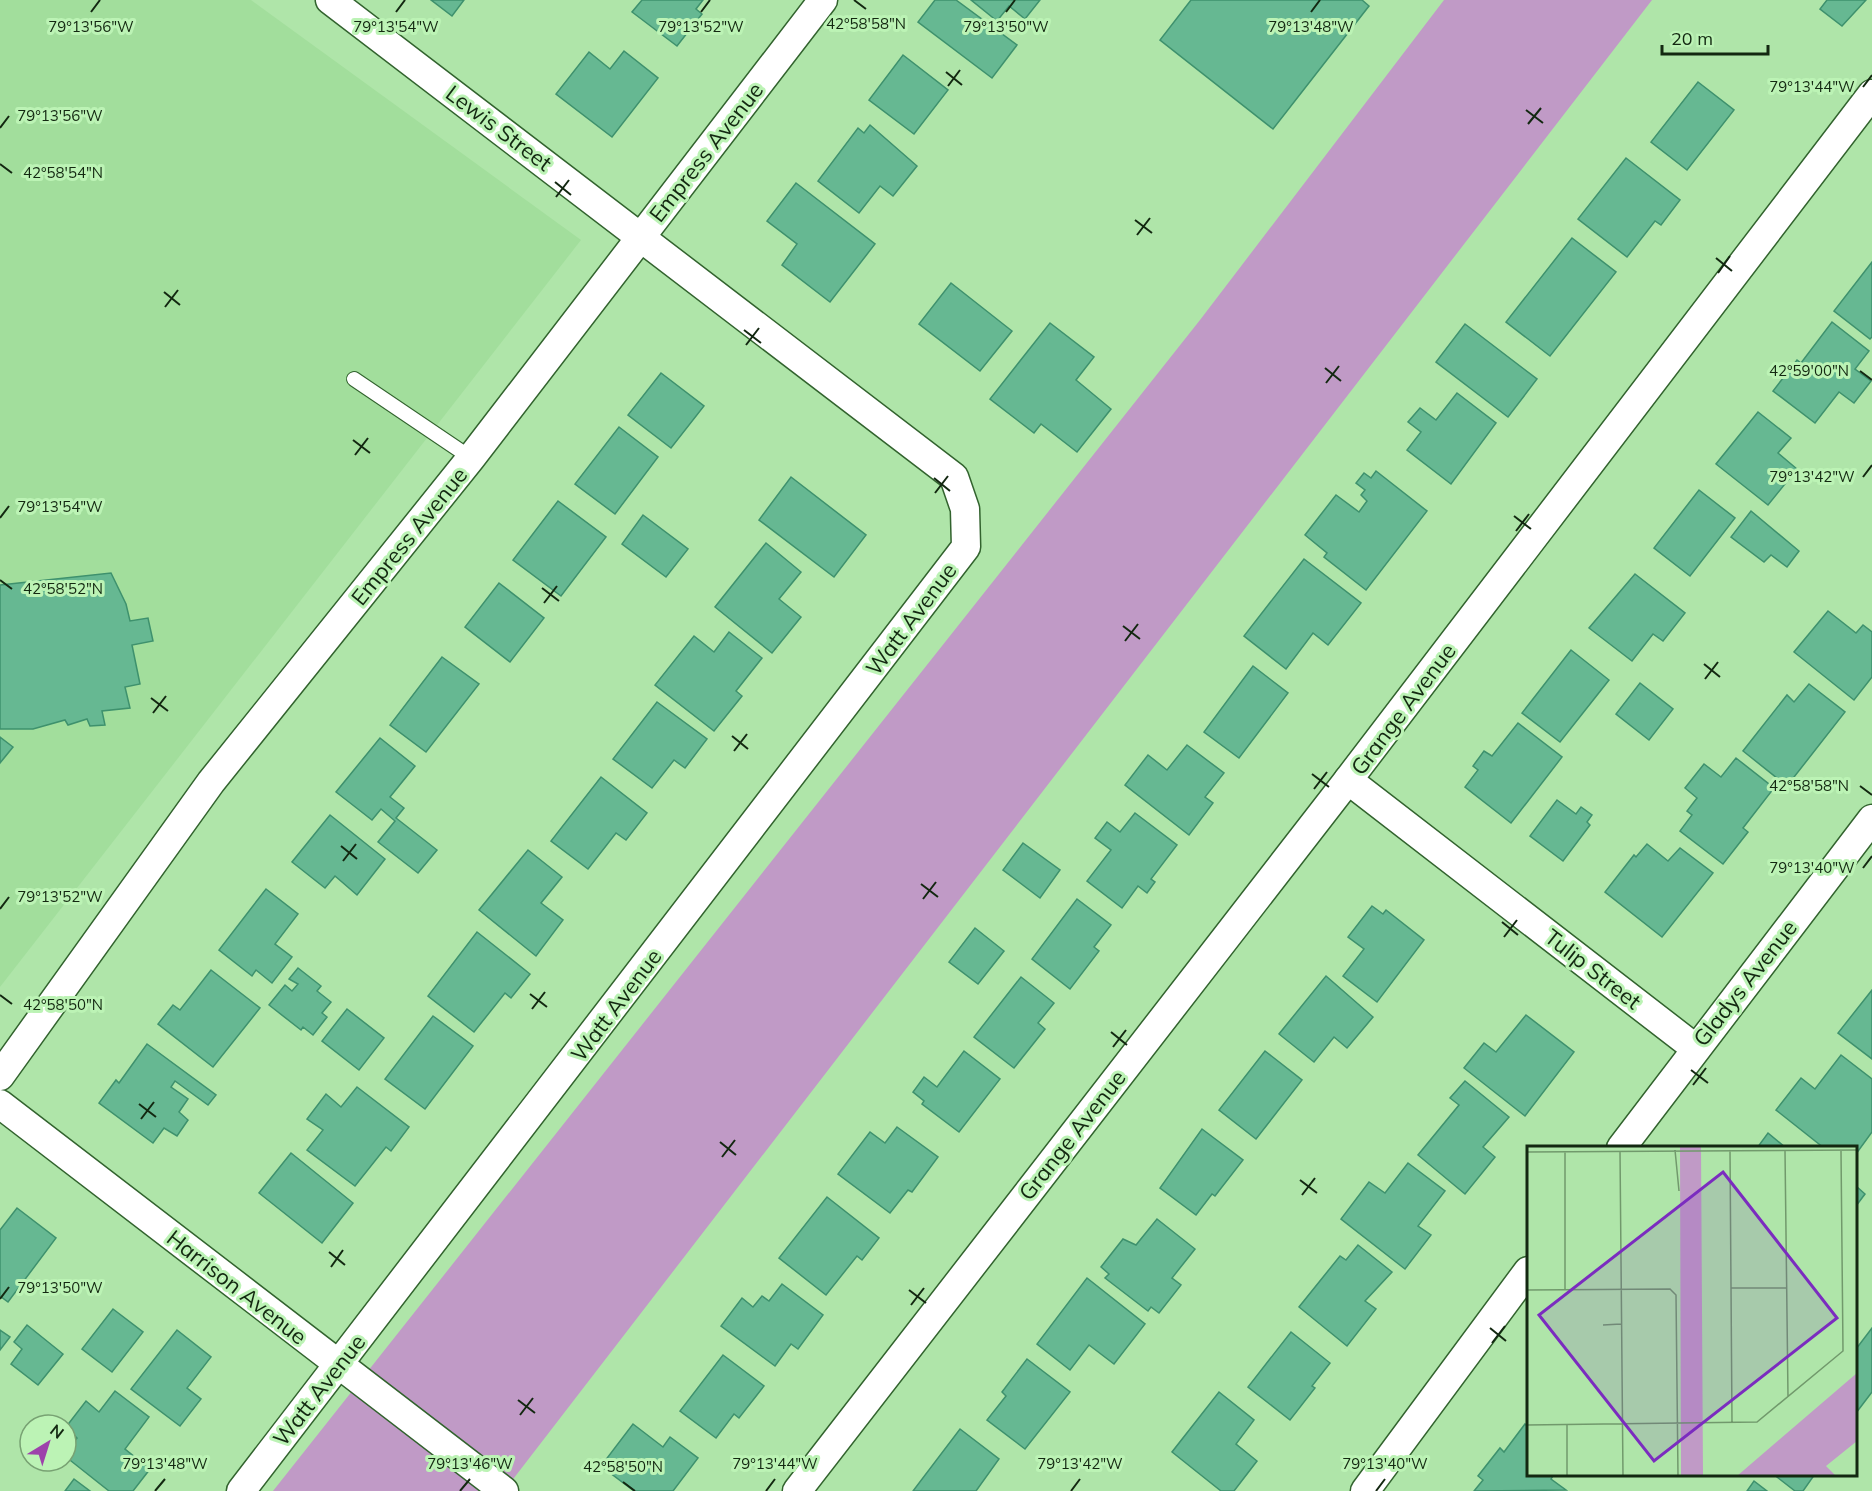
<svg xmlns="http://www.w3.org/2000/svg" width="1872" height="1491" font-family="Mulish,sans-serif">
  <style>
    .built { fill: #a2de9c }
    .green { fill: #c09ac6 }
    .building { fill: #66b892; stroke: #3e916d; stroke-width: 1.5 }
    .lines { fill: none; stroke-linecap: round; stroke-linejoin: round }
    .service-casing { stroke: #32632e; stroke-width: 16 }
    .minor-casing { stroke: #32632e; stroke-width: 31 }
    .service { stroke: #fff; stroke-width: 14 }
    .minor { stroke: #fff; stroke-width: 28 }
    .ticks { fill: none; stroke: #132811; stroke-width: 2 }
    .labels { text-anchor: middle; stroke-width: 6; stroke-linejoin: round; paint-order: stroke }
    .street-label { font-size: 22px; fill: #132811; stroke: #bcf3b5 }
    .inset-road { fill: none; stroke: #71996c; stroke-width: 1.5 }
    .view { fill: #7b2cbf; fill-opacity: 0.15; stroke: #7b2cbf; stroke-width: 3 }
    .inset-edge { fill: none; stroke: #132811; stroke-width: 3 }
    .ticks-label { font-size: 15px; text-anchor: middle; fill: #132811; stroke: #bcf3b5; stroke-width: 6; stroke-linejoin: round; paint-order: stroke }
  </style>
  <rect width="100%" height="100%" fill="#afe5a9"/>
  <polygon class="built" points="0,0 251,0 581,240 0,987"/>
  <polygon class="green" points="1444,0 1652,0 504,1491 273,1491 1200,320"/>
  <g class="building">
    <polygon points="431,0 464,0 452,16"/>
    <polygon points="642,0 703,0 696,9 702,14 677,46 632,12"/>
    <polygon points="935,0 956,0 1017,45 992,78 918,22"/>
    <polygon points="971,0 1040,0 1025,19 1009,6 997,21"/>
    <polygon points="1191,0 1362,0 1369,6 1273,129 1160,40"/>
    <polygon points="1827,0 1866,0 1842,26 1820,9"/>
    <polygon points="624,51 658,78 612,137 556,94 589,52 610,69"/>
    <polygon points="903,55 948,90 914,134 869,100"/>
    <polygon points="1698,82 1734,110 1687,170 1651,142"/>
    <polygon points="870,125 917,166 893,196 880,186 859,213 818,181 858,128 864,133"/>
    <polygon points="1626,158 1680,200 1661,225 1655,221 1627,257 1578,219"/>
    <polygon points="796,183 875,244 830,302 782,265 797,244 767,221"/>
    <polygon points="1572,238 1616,272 1550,356 1506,322"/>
    <polygon points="1872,262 1872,337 1870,339 1834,311"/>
    <polygon points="951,283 1012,331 980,371 919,324"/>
    <polygon points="1832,322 1869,351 1855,369 1871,381 1854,403 1839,392 1815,423 1773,391 1797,360 1801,363"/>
    <polygon points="1050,323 1094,357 1076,380 1111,409 1077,452 1041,424 1034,433 990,399"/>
    <polygon points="1465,324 1537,379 1508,417 1436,362"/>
    <polygon points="661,373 704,406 671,448 628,415"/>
    <polygon points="1457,393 1496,423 1451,484 1407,450 1421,432 1408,422 1420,408 1436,420"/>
    <polygon points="1758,412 1791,438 1778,453 1797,469 1768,505 1716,464"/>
    <polygon points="619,427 658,457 615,514 575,484"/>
    <polygon points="1376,471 1427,511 1366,590 1324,557 1327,553 1305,535 1336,495 1359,512 1367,501 1361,495 1365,490 1356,483 1364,473 1371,478"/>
    <polygon points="791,477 866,535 834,577 759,520"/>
    <polygon points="1699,490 1735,518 1690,576 1654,548"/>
    <polygon points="558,501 606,537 561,596 513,560"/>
    <polygon points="1751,511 1799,551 1787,567 1771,555 1764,562 1731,537"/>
    <polygon points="643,515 688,549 666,577 622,544"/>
    <polygon points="766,543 801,572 779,599 801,617 772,653 715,607"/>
    <polygon points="1304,559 1361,603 1328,645 1313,633 1286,669 1244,636"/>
    <polygon points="111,573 126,604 130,621 148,618 153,641 132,645 140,684 125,687 130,708 102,711 105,725 90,726 87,719 68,725 65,720 33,729 0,729 0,585"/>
    <polygon points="1635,574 1685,613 1663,641 1653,634 1632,661 1589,628"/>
    <polygon points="499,583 544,618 510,662 465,627"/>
    <polygon points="1828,611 1856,633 1863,625 1872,632 1872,677 1854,700 1794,652"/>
    <polygon points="729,632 762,658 736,691 742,696 714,731 655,685 694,636 714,652"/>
    <polygon points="1571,650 1609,680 1560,742 1522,713"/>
    <polygon points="442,657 479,684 426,752 390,725"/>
    <polygon points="1253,666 1288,693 1239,758 1204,732"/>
    <polygon points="1640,683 1673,709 1649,740 1616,714"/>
    <polygon points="1809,684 1845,712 1787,786 1743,751 1787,695 1794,702"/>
    <polygon points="657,702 707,739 685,768 674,760 652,788 613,759"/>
    <polygon points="1518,723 1562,757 1511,823 1465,787 1478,770 1473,766 1484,751 1492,756"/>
    <polygon points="0,737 13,747 0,763"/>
    <polygon points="380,738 415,766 390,797 404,808 396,818 437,850 418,873 378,842 395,821 381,809 372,820 336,792"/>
    <polygon points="1187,745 1224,773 1205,797 1213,803 1189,835 1125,785 1148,755 1167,770"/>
    <polygon points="1736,758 1774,788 1743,828 1748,832 1723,864 1680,831 1692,815 1687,811 1697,798 1685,788 1704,764 1721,777"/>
    <polygon points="601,777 647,813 626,840 616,833 588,869 551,841"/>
    <polygon points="1557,800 1576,814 1581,807 1592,815 1587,822 1590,825 1563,861 1530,836"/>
    <polygon points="1135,813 1177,845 1151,879 1155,882 1147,893 1138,886 1122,908 1087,881 1111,850 1095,838 1107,822 1120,832"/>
    <polygon points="330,815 385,859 357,895 335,876 325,888 292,862"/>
    <polygon points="1023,843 1060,870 1040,898 1003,870"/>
    <polygon points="1647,844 1668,861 1680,848 1713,873 1662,937 1605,892 1634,855 1636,857"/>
    <polygon points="528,850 562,877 541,903 563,920 536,956 479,910"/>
    <polygon points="266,889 298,914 275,944 292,957 272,983 256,970 252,976 219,950"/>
    <polygon points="1077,899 1111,925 1094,947 1099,951 1070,989 1032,959"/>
    <polygon points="1372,906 1383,914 1386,910 1424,940 1377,1002 1343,976 1364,949 1348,937"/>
    <polygon points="975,928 1004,951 978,984 949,962"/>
    <polygon points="477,932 530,974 511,998 505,993 474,1032 428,996"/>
    <polygon points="298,968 321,986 317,991 331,1002 322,1013 327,1017 313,1035 303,1027 301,1030 269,1005 285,985 292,991 298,984 289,979"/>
    <polygon points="211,970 260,1008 213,1067 158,1024 173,1005 180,1010"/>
    <polygon points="1326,976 1373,1017 1347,1048 1334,1037 1314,1062 1279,1034"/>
    <polygon points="1021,977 1054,1003 1038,1023 1045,1029 1014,1068 974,1037"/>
    <polygon points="1872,990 1872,1059 1838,1033"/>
    <polygon points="347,1009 384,1038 359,1070 322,1041"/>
    <polygon points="1526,1015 1574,1052 1525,1116 1464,1068 1484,1043 1496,1052"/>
    <polygon points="433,1016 473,1046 425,1109 385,1079"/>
    <polygon points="147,1044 216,1095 208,1105 175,1081 171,1087 188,1099 179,1112 188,1120 177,1136 164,1128 153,1143 99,1103 116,1080 119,1083"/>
    <polygon points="964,1051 1000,1079 959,1132 922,1104 924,1101 913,1092 924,1077 937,1087"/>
    <polygon points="1265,1051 1302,1080 1256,1139 1219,1110"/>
    <polygon points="1841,1055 1872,1079 1872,1132 1856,1154 1856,1148 1824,1148 1776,1110 1801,1078 1815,1089"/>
    <polygon points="1465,1081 1509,1117 1483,1147 1495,1157 1465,1194 1418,1155 1459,1105 1450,1098"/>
    <polygon points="357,1087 409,1127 391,1151 386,1147 355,1186 307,1150 323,1130 307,1119 326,1094 341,1107"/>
    <polygon points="897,1127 938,1157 912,1192 908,1190 890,1213 838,1174 870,1132 885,1143"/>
    <polygon points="1202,1129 1243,1160 1215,1196 1212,1194 1196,1215 1160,1188"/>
    <polygon points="1768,1133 1786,1148 1757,1148"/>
    <polygon points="291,1153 353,1203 322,1243 259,1193"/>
    <polygon points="1408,1163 1445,1191 1418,1226 1431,1235 1405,1269 1341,1219 1369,1182 1385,1193"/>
    <polygon points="1856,1186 1865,1194 1856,1206"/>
    <polygon points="827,1197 879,1238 862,1260 857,1256 826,1295 779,1258"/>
    <polygon points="17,1208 56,1238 8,1302 0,1296 0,1230"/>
    <polygon points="1157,1219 1195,1249 1172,1278 1181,1285 1159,1313 1151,1307 1148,1311 1105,1278 1109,1274 1101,1267 1123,1239 1136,1245"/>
    <polygon points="1358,1245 1392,1272 1365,1301 1376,1309 1347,1346 1299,1307 1340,1256 1346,1260"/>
    <polygon points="1087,1278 1145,1324 1114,1364 1089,1345 1070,1370 1037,1344"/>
    <polygon points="782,1284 823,1315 798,1349 791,1344 775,1366 721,1326 742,1298 753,1307 762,1296 769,1301"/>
    <polygon points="113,1309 143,1332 112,1372 82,1349"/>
    <polygon points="27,1325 63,1354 38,1385 11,1364 22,1349 14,1342"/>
    <polygon points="1872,1328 1872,1392 1856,1413 1856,1349"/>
    <polygon points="0,1330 10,1337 0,1350"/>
    <polygon points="177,1330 211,1357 187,1388 201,1399 180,1426 131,1389"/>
    <polygon points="1291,1332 1330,1363 1312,1386 1315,1388 1290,1420 1248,1387"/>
    <polygon points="723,1355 764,1386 739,1418 734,1414 716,1438 680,1411"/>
    <polygon points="1027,1359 1070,1392 1025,1449 987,1420 1006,1396 1002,1392"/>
    <polygon points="115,1391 149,1417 125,1449 150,1469 133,1491 109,1491 66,1457 66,1452 77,1438 66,1427 86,1401 99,1412"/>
    <polygon points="1219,1392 1254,1420 1236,1444 1257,1461 1234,1491 1221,1491 1172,1452"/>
    <polygon points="633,1424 663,1447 670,1437 698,1458 673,1491 634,1491 601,1466"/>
    <polygon points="1525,1424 1528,1427 1528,1474 1554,1474 1551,1479 1566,1490 1474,1491 1483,1480 1478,1476 1500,1448 1504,1452"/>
    <polygon points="960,1429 999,1459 976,1491 913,1491"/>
    <polygon points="1773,1474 1815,1474 1803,1491 1795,1491"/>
    <polygon points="74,1479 90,1491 65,1491"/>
    <polygon points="1754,1481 1767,1491 1747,1491"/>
  </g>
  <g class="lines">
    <defs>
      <polyline id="service" points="354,379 471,458"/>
      <g id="minor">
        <polyline points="1348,780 1695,1048"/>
        <polyline points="0,1076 211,782 471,458 823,0"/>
        <polyline points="0,1104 504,1491"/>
        <polyline points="1621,1148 1872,819"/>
        <polyline points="241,1491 966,547 965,509 954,477 330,0"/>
        <polyline points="797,1491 1348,780 1872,94"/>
        <polyline points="1365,1491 1528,1271"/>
      </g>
    </defs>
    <use href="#service" class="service-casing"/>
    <use href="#minor" class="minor-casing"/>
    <use href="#service" class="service"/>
    <use href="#minor" class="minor"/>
  </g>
  <path class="ticks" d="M854 0 866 9M91 12 100 0M396 12 405 0M701 12 710 0M1006 12 1015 0M1311 12 1320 0M946 72 962 85M948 86 960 70M1863 87 1872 75M1526 110 1543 123M1528 124 1541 108M0 128 9 116M0 164 12 173M555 182 571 195M556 197 569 180M1135 220 1152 233M1137 235 1150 218M1716 258 1732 271M1718 273 1730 256M164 292 180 305M165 307 178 290M744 330 761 343M746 345 759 328M1325 368 1341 381M1860 371 1872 380M1326 383 1339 366M353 440 370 453M355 455 368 438M1863 477 1872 465M934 478 950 491M935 493 948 476M1514 516 1531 529M0 518 9 506M1516 531 1529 514M0 580 12 589M542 588 559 601M544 603 557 586M1123 626 1140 639M1125 641 1138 624M1704 664 1720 677M1705 679 1718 662M151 698 168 711M153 713 166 696M732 736 748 749M734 751 747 734M1312 774 1329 787M1860 786 1872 795M1314 789 1327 772M341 846 357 859M343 861 356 844M1863 868 1872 856M921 884 938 897M923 899 936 882M0 909 9 897M1502 922 1518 935M1504 937 1517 920M530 994 547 1007M0 995 12 1004M532 1009 545 992M1111 1032 1127 1045M1113 1047 1126 1030M1691 1070 1708 1083M1693 1085 1706 1068M139 1104 156 1117M141 1119 154 1102M720 1142 736 1155M722 1157 735 1140M1300 1180 1317 1193M1302 1195 1315 1178M329 1252 345 1265M331 1267 343 1250M909 1290 926 1303M0 1299 9 1287M911 1305 924 1288M1490 1328 1506 1341M1492 1343 1505 1326M518 1400 535 1413M520 1415 533 1398M623 1482 635 1491M155 1491 165 1479M460 1491 470 1479M766 1491 775 1479M1071 1491 1080 1479M1376 1491 1385 1479"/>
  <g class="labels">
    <g class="street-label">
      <text transform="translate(499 128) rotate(37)" y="8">Lewis Street</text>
      <text transform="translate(706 152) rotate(-52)" y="8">Empress Avenue</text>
      <text transform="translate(409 536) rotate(-51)" y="8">Empress Avenue</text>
      <text transform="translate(911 619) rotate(-53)" y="8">Watt Avenue</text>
      <text transform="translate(1403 709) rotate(-53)" y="8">Grange Avenue</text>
      <text transform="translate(1593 969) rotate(38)" y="8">Tulip Street</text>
      <text transform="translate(1745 983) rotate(-52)" y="8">Gladys Avenue</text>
      <text transform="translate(616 1005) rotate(-53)" y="8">Watt Avenue</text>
      <text transform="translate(1072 1135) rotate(-52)" y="8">Grange Avenue</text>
      <text transform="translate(237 1287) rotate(38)" y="8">Harrison Avenue</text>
      <text transform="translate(319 1390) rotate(-52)" y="8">Watt Avenue</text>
    </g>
  </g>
  <g transform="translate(1527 1146)">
    <rect width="330" height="330" fill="#afe5a9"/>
    <path d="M153 0H174L176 330H154ZM330 227V295L299 320 309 330H210Z" fill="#c09ac6"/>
    <path class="inset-road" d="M148 4 152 45M203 4 205 276M93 5 96 330M258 5 261 250M0 6 330 4M38 6V144M204 142H259M0 144 143 143 149 149 151 330M76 179 94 178M40 278V330M0 279 230 276 316 205 314 5"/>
    <path class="view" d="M196 26 310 172 127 315 12 169Z"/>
    <rect width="330" height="330" class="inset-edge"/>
  </g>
  <g class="ticks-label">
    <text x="866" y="29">42°58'58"N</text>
    <text x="91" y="32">79°13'56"W</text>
    <text x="396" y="32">79°13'54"W</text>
    <text x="701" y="32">79°13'52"W</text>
    <text x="1006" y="32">79°13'50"W</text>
    <text x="1311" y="32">79°13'48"W</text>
    <text x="1812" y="92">79°13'44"W</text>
    <text x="60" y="121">79°13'56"W</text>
    <text x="63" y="178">42°58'54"N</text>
    <text x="1809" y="376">42°59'00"N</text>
    <text x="1812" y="482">79°13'42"W</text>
    <text x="60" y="512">79°13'54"W</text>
    <text x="63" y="594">42°58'52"N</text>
    <text x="1809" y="791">42°58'58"N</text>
    <text x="1812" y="873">79°13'40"W</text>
    <text x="60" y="902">79°13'52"W</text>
    <text x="63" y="1010">42°58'50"N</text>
    <text x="60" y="1293">79°13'50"W</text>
    <text x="165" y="1469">79°13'48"W</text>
    <text x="470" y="1469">79°13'46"W</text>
    <text x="775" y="1469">79°13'44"W</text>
    <text x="1080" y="1469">79°13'42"W</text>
    <text x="1385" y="1469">79°13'40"W</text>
    <text x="623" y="1472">42°58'50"N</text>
  </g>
  <g transform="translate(48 1443) rotate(38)"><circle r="28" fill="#bcf3b5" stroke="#78a273" stroke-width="1.5"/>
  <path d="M0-4.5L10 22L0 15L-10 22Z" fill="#9d41ab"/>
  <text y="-9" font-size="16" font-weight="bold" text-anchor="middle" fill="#132811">N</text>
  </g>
  <path d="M1662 45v9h106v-9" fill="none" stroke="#132811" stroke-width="3"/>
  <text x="1671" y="45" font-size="18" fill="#132811" stroke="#bcf3b5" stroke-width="4.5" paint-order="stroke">20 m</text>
</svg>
